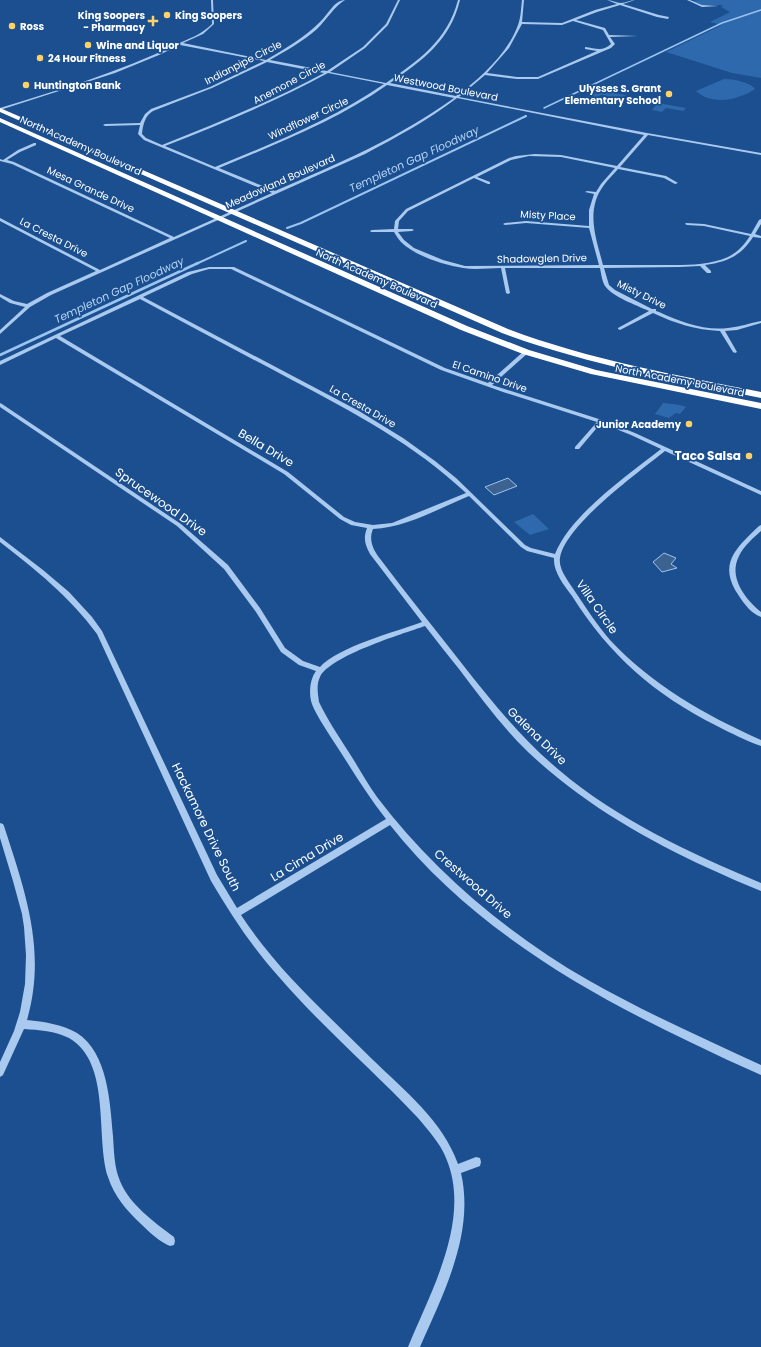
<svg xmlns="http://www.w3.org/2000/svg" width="761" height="1347" font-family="Poppins,sans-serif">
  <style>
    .green { fill: #2e69ad }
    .water { fill: #3c6290; stroke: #9cc4f0 }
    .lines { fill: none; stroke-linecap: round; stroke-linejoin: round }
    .stream-far2 { stroke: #9cc4f0; stroke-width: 1.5 }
    .stream-far1 { stroke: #9cc4f0; stroke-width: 2 }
    .stream { stroke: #9cc4f0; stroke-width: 2.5 }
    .minor { fill: #a9c9ee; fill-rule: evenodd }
    .highway { fill: #fff; fill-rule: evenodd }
    .poi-dot { fill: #ffd166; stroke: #1b4f8f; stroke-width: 1.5 }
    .labels { text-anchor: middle; stroke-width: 3.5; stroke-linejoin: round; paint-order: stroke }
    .far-poi-label { font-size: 10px; font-weight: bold; fill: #fff; stroke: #1b4f8f; text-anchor: start }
    .far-street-label { font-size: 10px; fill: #fff; stroke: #1b4f8f }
    .far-water-label { font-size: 11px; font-style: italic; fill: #b5d3f5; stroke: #1b4f8f }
    .street-label { font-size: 12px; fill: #fff; stroke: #1b4f8f }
    .poi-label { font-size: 12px; font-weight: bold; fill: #fff; stroke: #1b4f8f; text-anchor: end }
  </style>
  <rect width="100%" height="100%" fill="#1b4f8f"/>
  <g class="green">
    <polygon points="700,0 761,0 761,78 732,73 666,52 722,25 710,22 730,12 721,7 723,6 721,5 702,5 692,1"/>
    <path d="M724 79C733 79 750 82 755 89 739 100 712 106 696 91Z"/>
    <polygon points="601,91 626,95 622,99 601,95 594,99 586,97 593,93 598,94"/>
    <polygon points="658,103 686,108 683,111 666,108 662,112 652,110"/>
    <path d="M663 403C671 404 679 404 686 407L680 414 676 413 669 418 655 414Z"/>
    <polygon points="533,514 549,529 530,535 514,522"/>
  </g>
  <g class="water">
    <polygon points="508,478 517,486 494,495 485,487"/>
    <polygon points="664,553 676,558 671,564 677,568 662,572 653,562"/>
  </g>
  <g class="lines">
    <g class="stream-far2">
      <polyline points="544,108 722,23 761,10"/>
      <polyline points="524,117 526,116"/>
    </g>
    <g class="stream-far1">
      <polyline points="287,228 301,223 526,116"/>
      <polyline points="196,264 246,241"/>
    </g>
    <polyline class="stream" points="0,355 198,263"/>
    <g class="minor">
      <path d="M211 0H213L214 24 203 34 183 43 266 60C285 49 305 37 320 22 328 15 334 0 345 0 334 7 327 19 317 29 303 41 286 51 270 60L327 71 363 47 386 24 398 0H400L388 25 365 48 330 72 386 83C419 60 447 41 458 0H460C450 41 423 60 390 83L456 96C480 79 508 53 518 25 521 17 521 8 522 0H524L522 22 562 23 595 10 617 4 607 0C612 0 616 3 621 3 626 3 630 0 635 0L623 4 659 15 669 17 668 19 657 17 620 5 597 12 576 20 605 28 609 35 638 36 610 37 615 44 611 48 538 79H517L485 75 459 97 647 133 761 153V155L648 135 620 167 666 176 678 183 675 184 664 178 618 169C614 174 608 179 604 185 585 210 596 238 603 265 623 265 642 265 662 265 683 265 708 266 728 257 738 252 744 245 750 236L704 226 687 225 685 224 686 223 704 224 751 234 759 220 761 219V224L755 234 761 236V238L753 237C741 256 727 262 705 265L711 271V273H707L700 266 680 267 604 268 609 285 615 290 652 309H656V311L659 312C681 322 704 331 728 328 739 327 750 323 761 321V323L737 330 725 331 737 352 735 353 733 352 720 331C696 330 674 323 653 313L620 330 618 329V328L649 311C636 305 613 297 605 286 602 281 601 273 600 268H505L510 293 508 294 506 293 501 268C489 268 475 270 463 268 444 265 415 256 401 242 398 239 396 235 394 232H371L370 231 372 230 394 229 395 221 406 209 509 158 516 156 535 154 561 155 617 166 644 135 457 98C428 120 397 137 365 154L51 295 30 307 0 334V330L25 307 10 303 0 297V294L14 301 27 304 47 293 96 271 0 221V218L100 270 170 238 12 164 0 161V159L3 160 18 150 34 143H36V145L20 152 7 160 14 162 174 237 272 193 144 140 138 134 140 125 105 126 103 125 105 124 140 123 145 114 151 109 210 87 264 61 180 45 159 55 115 73 0 110V108C59 90 119 72 175 45 188 39 201 35 212 24ZM573 21 603 30 611 44C603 52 595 48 585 47V49L597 51 538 77H517L487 73 509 48 522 24 562 25ZM267 62 324 73C272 101 217 123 162 145L146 138 142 134C143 124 145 116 153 111L212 88ZM328 73 384 84C332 120 273 143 215 167L165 146C221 124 275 102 328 73ZM387 85 454 98C399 138 337 164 275 191L219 168C276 144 336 121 387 85ZM529 156 561 157 615 168 601 184 596 192 587 191 585 192 594 194 589 210V226L526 221 505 223 503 224 505 225 526 223 589 228 599 265 465 266 443 260 414 248 404 240 398 232 412 231 414 230 412 229H398L399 221 408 211 474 178 488 184H490V182L477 177 511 160Z"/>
      <polygon points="687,0 690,0 702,5 719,6 702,7"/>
      <path d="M209 267H234L445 368 488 383 524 351H528V353L492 385 602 420 635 433 761 491V495L665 451C639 472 565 525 560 558 558 570 570 583 576 593 587 609 597 625 610 640 652 685 705 715 761 740V746C746 741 731 733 717 726 654 694 610 656 572 596 564 585 553 572 554 558L527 551 521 547 469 496C440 508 405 528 373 529 368 541 374 551 381 560 408 596 436 630 463 665 493 703 522 739 559 770 618 820 690 853 761 883V891C743 884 726 876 708 868 643 838 581 802 528 752 502 727 481 698 459 669 447 654 436 640 425 626 402 634 330 656 320 677 316 685 318 694 319 702 327 719 338 735 348 751 358 766 366 782 377 797 433 871 508 934 588 980 644 1012 703 1038 761 1065V1075C738 1065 715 1054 692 1043 580 990 468 924 390 825L241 915C277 970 326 1013 372 1059 404 1090 443 1121 458 1164L476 1157 480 1158 481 1162 480 1166 461 1173C475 1234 443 1294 420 1347H408C431 1291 472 1219 446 1158 440 1143 428 1130 418 1118 373 1070 322 1027 279 977 252 947 231 915 211 881L97 634C70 597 36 570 0 542V537L43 570 69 592 92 617 102 631 217 875 237 908 386 819C366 794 350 766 332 739 326 729 314 712 311 701 309 692 310 679 316 671L299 665 281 652 256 612 224 569 177 526 0 407V403L2 404 181 524 228 565 260 608 285 648 303 661 320 667C338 647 395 632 422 622L370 554C365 545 363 538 367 528L351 525 340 519 284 474 56 338 0 365V361L188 272ZM209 269H231L441 370 503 392 597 422 575 447V449H579L601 423 631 435 661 449C627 476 571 514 555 554L531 548 525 545 456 478 435 461 403 438 359 411 143 297 192 274ZM140 299C190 326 241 353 292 380 353 412 415 445 466 493L392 523 373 525 355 522 344 517 288 472 60 336Z"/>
      <path d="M761 525V531C753 538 744 546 739 556 728 577 745 599 761 612V617C752 614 744 604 739 596 717 564 736 548 759 526Z"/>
      <path d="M0 823 3 824 4 826C25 891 47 951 27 1020 44 1022 62 1024 77 1033 108 1053 110 1102 113 1136 114 1150 114 1167 120 1181 130 1205 153 1221 174 1237L175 1241 174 1245 170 1246C160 1242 149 1232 141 1224 127 1211 114 1196 108 1177 95 1137 112 1063 69 1038 55 1031 39 1030 24 1029L3 1075 0 1077V1062L14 1031 20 1012 25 984 26 955 24 927 22 914 13 881 0 838Z"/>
    </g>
    <g class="highway">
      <path d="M0 108 508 329C590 360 676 375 761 392V398C674 380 586 364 502 333L0 112Z"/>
      <polygon points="0,118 467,326 529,350 596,370 761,403 761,409 591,374 523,354 461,330 0,122"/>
    </g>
  </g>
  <g class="poi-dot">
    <circle cx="167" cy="15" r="4"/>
    <path d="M151 15h4v4h4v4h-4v4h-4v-4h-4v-4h4z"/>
    <circle cx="12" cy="26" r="4"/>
    <circle cx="88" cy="45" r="4"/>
    <circle cx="40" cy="58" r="4"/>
    <circle cx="26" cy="85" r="4"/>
    <circle cx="669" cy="94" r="4"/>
    <circle cx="689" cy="424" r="4"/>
    <circle cx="749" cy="456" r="4"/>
  </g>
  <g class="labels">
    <g class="far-poi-label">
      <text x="145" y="19" text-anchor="end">King Soopers<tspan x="145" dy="12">- Pharmacy</tspan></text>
      <text x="175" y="19">King Soopers</text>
      <text x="20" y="30">Ross</text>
      <text x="96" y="49">Wine and Liquor</text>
      <text x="48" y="62">24 Hour Fitness</text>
      <text x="34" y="89">Huntington Bank</text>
      <text x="661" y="92" text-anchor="end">Ulysses S. Grant<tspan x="661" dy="12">Elementary School</tspan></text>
      <text x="681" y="428" text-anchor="end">Junior Academy</text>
    </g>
    <g class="far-street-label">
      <text transform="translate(243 62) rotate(-27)" y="4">Indianpipe Circle</text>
      <text transform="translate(289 82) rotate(-28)" y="4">Anemone Circle</text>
      <text transform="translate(446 87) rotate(11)" y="4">Westwood Boulevard</text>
      <text transform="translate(308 118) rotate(-25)" y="4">Windflower Circle</text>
      <text transform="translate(81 145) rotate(24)" y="4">North Academy Boulevard</text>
      <text transform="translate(280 181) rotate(-24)" y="4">Meadowland Boulevard</text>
      <text transform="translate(91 189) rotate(25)" y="4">Mesa Grande Drive</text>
      <text transform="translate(548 215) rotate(3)" y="4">Misty Place</text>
      <text transform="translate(54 237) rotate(27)" y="4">La Cresta Drive</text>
      <text transform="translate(542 258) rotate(-1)" y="4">Shadowglen Drive</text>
      <text transform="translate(377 278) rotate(24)" y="4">North Academy Boulevard</text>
      <text transform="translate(642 294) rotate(26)" y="4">Misty Drive</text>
      <text transform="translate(490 376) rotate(19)" y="4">El Camino Drive</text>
      <text transform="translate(680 380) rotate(11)" y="4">North Academy Boulevard</text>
      <text transform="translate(363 406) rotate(30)" y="4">La Cresta Drive</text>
    </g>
    <g class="far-water-label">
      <text transform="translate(414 159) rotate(-25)" y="4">Templeton Gap Floodway</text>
      <text transform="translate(119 290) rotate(-25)" y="4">Templeton Gap Floodway</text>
    </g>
    <g class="street-label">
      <text transform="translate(266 448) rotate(31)" y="4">Bella Drive</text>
      <text transform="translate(161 502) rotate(35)" y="4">Sprucewood Drive</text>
      <text transform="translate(597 607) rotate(55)" y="4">Villa Circle</text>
      <text transform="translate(537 736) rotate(44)" y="4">Galena Drive</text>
      <text transform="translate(206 827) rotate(64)" y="4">Hackamore Drive South</text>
      <text transform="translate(307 857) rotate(-31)" y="4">La Cima Drive</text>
      <text transform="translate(473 884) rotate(41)" y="4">Crestwood Drive</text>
    </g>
    <g class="poi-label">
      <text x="741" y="460">Taco Salsa</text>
    </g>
  </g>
</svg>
